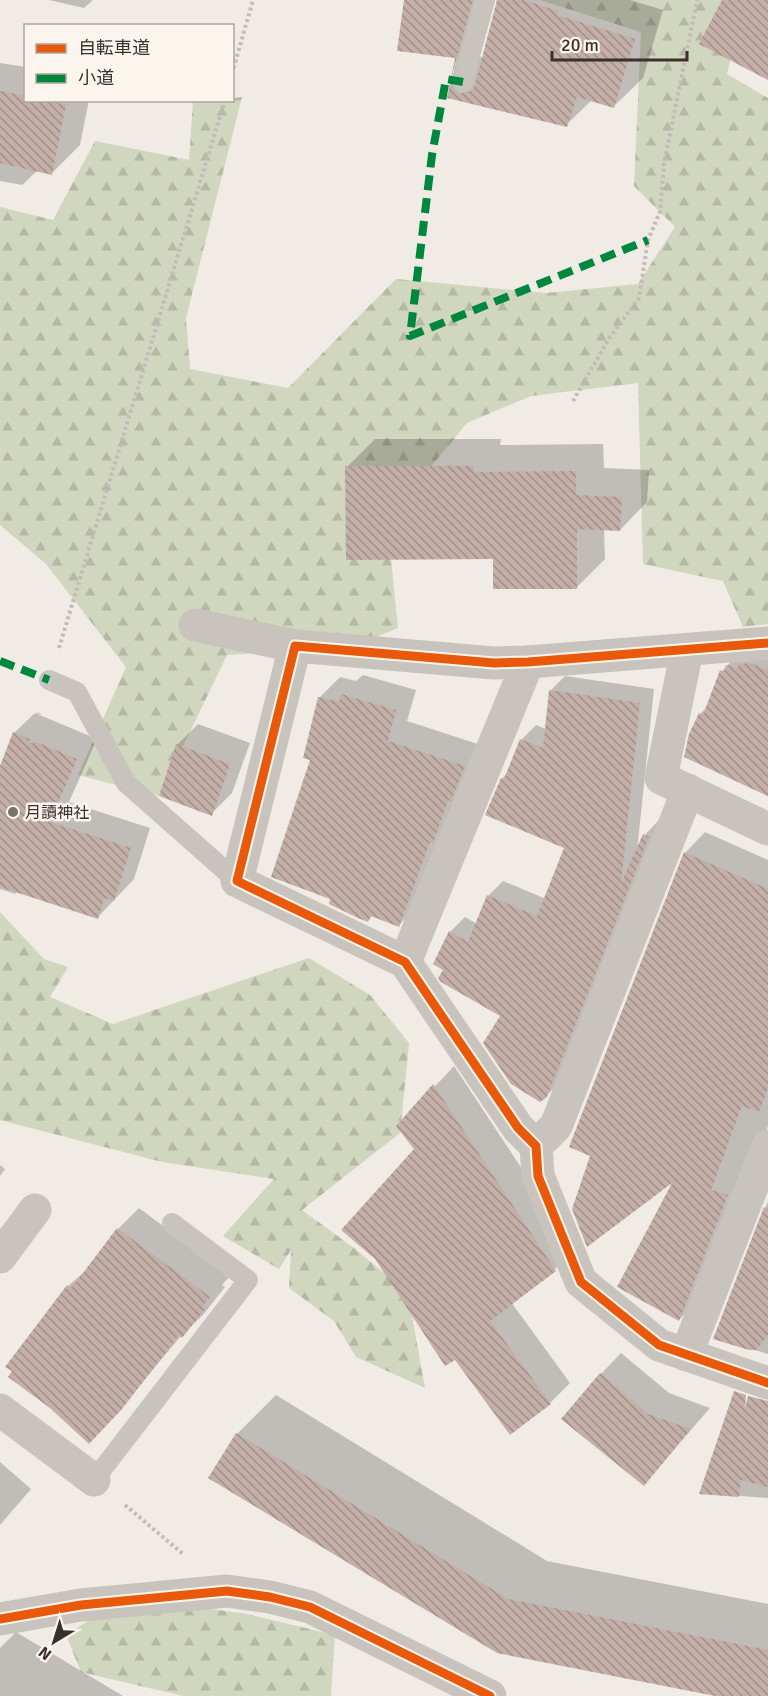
<svg xmlns="http://www.w3.org/2000/svg" width="768" height="1696" font-family="Signika,'Noto Sans JP',sans-serif">
  <style>
    .forest { fill: url(#forest-firs) }
    .shadow { fill: #0003 }
    .building { fill: url(#building-back-hatch) }
    .lines { fill: none; stroke-linecap: round; stroke-linejoin: round }
    .path { stroke: #c2bbb6; stroke-width: 4; stroke-dasharray: 3 3; stroke-linecap: butt }
    .service { stroke: #c9c3be; stroke-width: 20 }
    .minor { stroke: #c9c3be; stroke-width: 33 }
    .quiet { stroke: #00873e; stroke-width: 8; stroke-dasharray: 15 8; stroke-linecap: butt }
    .cycleway-casing { stroke: #fbf5ee; stroke-width: 13 }
    .cycleway { stroke: #e8590c; stroke-width: 9 }
    .poi-dot { fill: #7a716c; stroke: #fbf5ee; stroke-width: 2 }
    .labels { text-anchor: middle; stroke-width: 5; stroke-linejoin: round; paint-order: stroke }
    .poi-label { font-size: 16px; fill: #3b302b; stroke: #fbf5ee; text-anchor: start }
  </style>
  <defs>
    <pattern id="forest-firs" width="22" height="20" patternUnits="userSpaceOnUse" patternTransform="scale(1.5)"><rect width="22" height="20" fill="#d1d6bf"/><path d="M5 1l3.5 6h-7zM16 11l3.5 6h-7z" fill="#b4b8a4"/></pattern>
    <pattern id="building-back-hatch" width="6" height="6" patternUnits="userSpaceOnUse" patternTransform="scale(1.5)"><rect width="6" height="6" fill="#c3afa7"/><path d="M-1 5l2 2M0 0l6 6M5-1l2 2" fill="none" stroke="#a08f88"/></pattern>
  </defs>
  <rect width="100%" height="100%" fill="#f0ebe5"/>
  <g class="forest">
    <polygon points="540,0 744,0 727,74 768,98 768,624 743,627 723,581 643,564 638,383 531,396 467,423 387,520 398,628 352,647 227,655 159,796 78,775 126,667 46,564 0,525 0,207 53,220 95,141 189,160 193,101 232,100 233,98 242,97 186,318 190,369 288,388 396,279 546,293 638,284 675,227 634,186 641,32"/>
    <polygon points="0,912 44,959 68,967 50,997 113,1024 309,958 370,995 409,1043 400,1133 302,1210 354,1248 408,1293 425,1388 356,1357 334,1321 289,1288 291,1250 279,1269 223,1236 274,1179 162,1162 0,1120"/>
    <polygon points="111,1606 189,1606 247,1614 335,1635 331,1696 183,1696 81,1672 66,1635"/>
  </g>
  <g class="shadow">
    <polygon points="49,0 93,0 84,8"/>
    <polygon points="405,0 493,0 479,55 483,59 498,0 630,0 663,10 643,78 614,106 592,100 566,125 448,97 457,57"/>
    <polygon points="0,63 26,67 26,100 89,100 80,145 52,173 38,170 22,185 0,181"/>
    <polygon points="375,439 501,439 500,445 603,444 604,468 649,470 647,502 620,530 604,529 605,559 577,587 494,558 347,467"/>
    <polygon points="768,643 768,796 686,757 700,714 708,706 722,671 742,650"/>
    <polygon points="363,675 416,690 407,721 484,746 419,904 399,925 373,915 368,920 332,898 312,759 304,757 320,697 340,677 356,681"/>
    <polygon points="565,676 654,689 637,851 645,835 659,820 562,1081 546,1096 502,1015 445,969 450,932 465,917 477,924 488,896 503,881 546,899 566,847 502,779 508,772 521,740 536,725 546,729 550,691"/>
    <polygon points="35,713 97,739 69,802 150,828 134,879 98,917 18,891 15,894 0,889 0,770 14,733"/>
    <polygon points="198,724 250,743 232,793 211,814 177,745"/>
    <polygon points="705,832 768,860 768,1126 699,1299 679,1320 676,1178 592,1155 685,853"/>
    <polygon points="454,1066 575,1249 555,1269 511,1302 570,1383 550,1403 510,1433 416,1149 398,1126"/>
    <polygon points="0,1165 5,1169 0,1176"/>
    <polygon points="768,1201 768,1354 715,1338"/>
    <polygon points="139,1208 230,1276 222,1285 225,1287 203,1315 181,1336 110,1421 68,1286 90,1267 118,1229"/>
    <polygon points="621,1353 669,1393 710,1408 644,1484 601,1374"/>
    <polygon points="276,1395 547,1561 768,1604 768,1696 723,1696 497,1652 237,1434"/>
    <polygon points="768,1413 768,1498 701,1493"/>
    <polygon points="0,1462 31,1489 0,1525"/>
    <polygon points="16,1632 123,1696 0,1696 0,1648"/>
  </g>
  <g class="building">
    <polygon points="404,0 473,0 451,79 454,90 460,94 471,91 475,85 497,0 524,0 558,11 557,15 635,39 614,108 577,97 567,127 447,98 455,58 397,51"/>
    <polygon points="722,0 768,0 768,80 699,44"/>
    <polygon points="0,91 26,96 26,100 45,100 66,105 52,175 0,163"/>
    <polygon points="345,466 474,466 473,472 576,471 576,495 622,497 620,531 577,529 577,589 493,589 493,559 346,560"/>
    <polygon points="750,663 768,670 768,796 684,757 689,734 699,713 703,715 720,670 724,672 726,665 738,668 739,664"/>
    <polygon points="549,690 640,703 621,883 643,834 649,837 547,1097 540,1102 511,1084 483,1043 500,1016 441,982 438,978 443,970 433,964 449,931 468,942 487,895 537,916 564,848 485,815 501,778 504,779 520,739 543,748"/>
    <polygon points="341,694 396,710 388,741 465,766 451,801 448,800 433,843 430,842 399,927 371,916 368,922 358,918 329,904 330,899 271,877 310,760 303,758 318,697 339,702"/>
    <polygon points="13,732 77,759 50,822 131,848 114,901 104,898 98,919 0,887 0,766"/>
    <polygon points="176,744 230,764 212,816 159,796"/>
    <polygon points="684,852 768,889 768,1088 759,1112 742,1106 711,1190 728,1195 679,1321 617,1287 672,1183 587,1247 572,1209 590,1156 569,1147"/>
    <polygon points="433,1084 556,1271 490,1321 551,1404 510,1435 455,1360 445,1366 375,1259 341,1230 414,1149 396,1126"/>
    <polygon points="764,1207 768,1209 768,1335 756,1350 749,1350 713,1339"/>
    <polygon points="117,1228 210,1297 202,1307 205,1309 182,1338 179,1335 122,1409 89,1444 50,1408 8,1377 12,1371 5,1367 67,1285 70,1288 77,1281"/>
    <polygon points="600,1373 648,1414 691,1429 644,1486 561,1419"/>
    <polygon points="734,1391 746,1395 745,1408 748,1396 768,1401 768,1487 741,1480 739,1497 699,1494"/>
    <polygon points="236,1433 508,1599 768,1650 768,1696 715,1696 497,1653 208,1478"/>
  </g>
  <g class="lines">
    <g class="path">
      <polyline points="232,74 253,0"/>
      <polyline points="573,401 610,337 639,298 648,240 660,212 664,164 697,0"/>
      <polyline points="59,648 225,100"/>
      <polyline points="31,743 39,713"/>
      <polyline points="125,1505 183,1554"/>
    </g>
    <g class="service">
      <polyline points="463,82 485,0"/>
      <polyline points="49,680 77,692 126,783 237,881"/>
      <polyline points="94,1480 248,1280 172,1223"/>
    </g>
    <g class="minor">
      <polyline points="195,625 295,646"/>
      <polyline points="768,643 528,662 494,663 295,646 237,881 405,962 518,1128 536,1146 538,1176 581,1282 659,1345 768,1383"/>
      <polyline points="687,650 661,778 768,829"/>
      <polyline points="405,962 528,662"/>
      <polyline points="536,1146 556,1126 688,790"/>
      <polyline points="0,1257 35,1210"/>
      <polyline points="686,1355 768,1146"/>
      <polyline points="0,1410 94,1480"/>
      <polyline points="0,1619 81,1605 227,1591 270,1597 310,1607 490,1696"/>
    </g>
    <g class="quiet">
      <polyline points="463,82 446,79 432,155 410,336 648,240"/>
      <polyline points="0,661 49,680"/>
    </g>
    <defs>
      <g id="cycleway">
        <polyline points="768,643 528,662 494,663 295,646 237,881 405,962 518,1128 536,1146 538,1176 581,1282 659,1345 768,1383"/>
        <polyline points="0,1619 81,1605 227,1591 270,1597 310,1607 490,1696"/>
      </g>
    </defs>
    <use href="#cycleway" class="cycleway-casing"/>
    <use href="#cycleway" class="cycleway"/>
  </g>
  <circle class="poi-dot" cx="13" cy="812" r="6"/>
  <g class="labels">
    <g class="poi-label">
      <text x="25" y="818">月讀神社</text>
    </g>
  </g>
  <rect x="24" y="24" width="210" height="78" fill="#fbf5ee" stroke="#aea6a0" stroke-width="1.5"/>
  <rect x="36" y="44" width="30" height="9" fill="#e8590c" stroke="#aea6a0" stroke-width="1.5"/>
  <text x="78" y="54" font-size="18" fill="#3b302b">自転車道</text>
  <rect x="36" y="74" width="30" height="9" fill="#00873e" stroke="#aea6a0" stroke-width="1.5"/>
  <text x="78" y="84" font-size="18" fill="#3b302b">小道</text>
  <g transform="translate(54 1642) rotate(218)" stroke="#fbf5ee" stroke-width="4.5" paint-order="stroke">
  <path d="M0-4.5L10 22L0 15L-10 22Z" fill="#3b302b"/>
  <text y="-9" font-size="16" font-weight="bold" text-anchor="middle" fill="#3b302b">N</text>
  </g>
  <path d="M552 51v9h135v-9" fill="none" stroke="#3b302b" stroke-width="3"/>
  <text x="561" y="51" font-size="18" fill="#3b302b" stroke="#fbf5ee" stroke-width="4.5" paint-order="stroke">20 m</text>
</svg>
